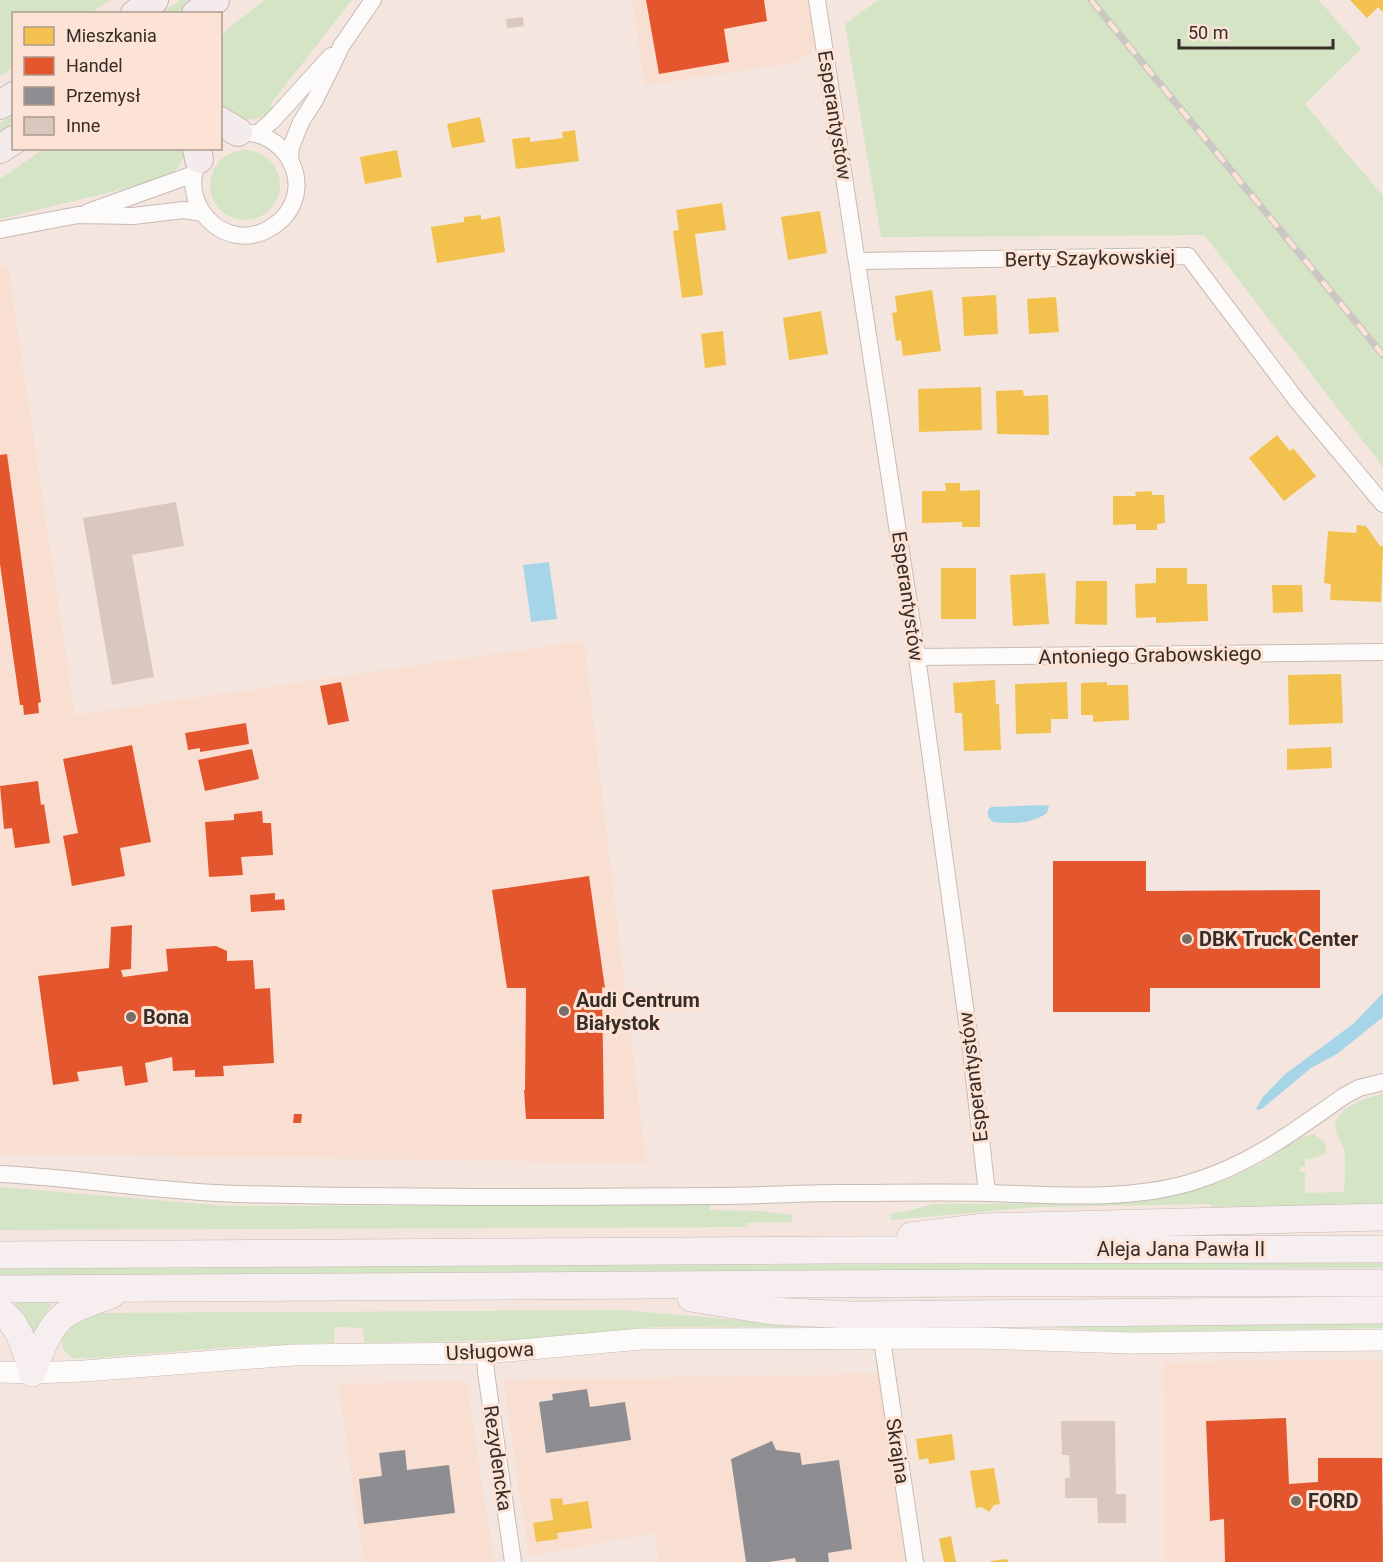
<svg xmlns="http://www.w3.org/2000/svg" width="1383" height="1562" font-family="Roboto,sans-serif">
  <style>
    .built { fill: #f8dfd2 }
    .green { fill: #d4e4c5 }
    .water { fill: #a7d5e8 }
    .homes { fill: #f2c14e }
    .shops { fill: #e4572e }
    .industry { fill: #8d8d92 }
    .building { fill: #dac8bf }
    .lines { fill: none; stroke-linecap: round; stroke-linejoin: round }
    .minor-casing { stroke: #c5bbb4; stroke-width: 18 }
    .tertiary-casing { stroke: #c5bbb4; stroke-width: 22 }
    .primary-casing { stroke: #c7b7b5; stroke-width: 28 }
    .trunk-casing { stroke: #c7b7b5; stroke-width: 30 }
    .minor { stroke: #fdfbfa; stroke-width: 16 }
    .tertiary { stroke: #fdfbfa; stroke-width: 21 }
    .primary { stroke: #f7efef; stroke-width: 27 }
    .trunk { stroke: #f4ecec; stroke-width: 28 }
    .rail-casing { stroke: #cbc7c4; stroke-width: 7 }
    .rail { stroke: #fde3d5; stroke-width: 4.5; stroke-dasharray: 14; stroke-linecap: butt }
    .poi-dot { fill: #786e67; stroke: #fde3d5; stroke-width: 2 }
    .labels { text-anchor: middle; stroke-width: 6; stroke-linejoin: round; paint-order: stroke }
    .street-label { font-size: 20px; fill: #362d27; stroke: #fde3d5 }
    .poi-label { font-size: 20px; font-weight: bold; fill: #362d27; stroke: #fde3d5; text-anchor: start }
  </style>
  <rect width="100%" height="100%" fill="#f4e6de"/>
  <g class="built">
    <polygon points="632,0 809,0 818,46 798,62 645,86"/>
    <polygon points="8,265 75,715 584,641 646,1163 0,1154 0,266"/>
    <polygon points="1373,1359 1383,1361 1383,1562 1165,1562 1164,1362"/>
    <polygon points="878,1374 906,1562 659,1562 654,1533 529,1556 503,1380"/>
    <polygon points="467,1382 494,1562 364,1562 338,1383"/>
  </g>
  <g class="green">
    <polygon points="0,0 110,0 91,13 14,14 13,67 0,76"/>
    <polygon points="180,0 197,0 177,13 160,14"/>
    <path d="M265 0H352L270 105 274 109C259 123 234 124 221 107V38L226 30Z"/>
    <polygon points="878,0 1319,0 1361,49 1305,104 1383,196 1383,467 1204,235 881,237 845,24"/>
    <polygon points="13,114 13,127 0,136 0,123"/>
    <path d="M44 149H185C183 163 177 171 165 179L0 219V179Z"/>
    <circle cx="245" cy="185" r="35"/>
    <path d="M1383 1094V1206L1211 1208V1204L1036 1207 891 1220V1213L904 1212 935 1204 1115 1203 1151 1200 1188 1192 1225 1180 1260 1164 1302 1137 1314 1134 1324 1142 1327 1150C1321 1158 1315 1158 1305 1159V1167H1300V1172H1305V1193L1344 1192C1345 1179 1346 1162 1344 1149 1342 1142 1338 1138 1336 1132 1329 1110 1367 1097 1383 1094Z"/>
    <polygon points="0,1187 227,1206 710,1205 710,1210 760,1211 792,1215 792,1222 747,1223 748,1227 3,1230 0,1230"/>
    <polygon points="1383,1262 1383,1268 0,1276 0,1268"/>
    <polygon points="48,1301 51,1305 38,1323 35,1337 23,1313 16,1305 16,1302"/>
    <path d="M621 1310 797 1325V1327H655L516 1340 364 1343 363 1328 335 1327 334 1343 244 1346 94 1358H72L63 1349 61 1336C73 1321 85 1316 103 1313Z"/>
    <polygon points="1047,1321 1383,1322 1383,1328 1125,1332 1046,1327"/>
  </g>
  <g class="water">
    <polygon points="549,562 557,619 531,622 523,565"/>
    <path d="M1046 805 1049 806 1047 813C1031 824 1012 824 993 822L988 817V810L991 807Z"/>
    <polygon points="1383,993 1383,1017 1337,1054 1311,1068 1263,1108 1258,1110 1256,1109 1262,1098 1284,1075 1353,1024"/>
  </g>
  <g class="homes">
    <polygon points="1350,0 1383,0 1383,12 1378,7 1367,18"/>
    <polygon points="480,117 485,142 452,148 447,124"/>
    <polygon points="575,130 579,161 516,169 512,139 530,137 530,142 563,138 562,132"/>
    <polygon points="397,150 402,177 365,184 360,157"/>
    <polygon points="722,203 726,230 695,234 703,295 682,298 673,231 679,230 676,210"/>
    <polygon points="820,211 827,253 788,260 781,217"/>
    <polygon points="481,215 481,220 500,216 505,252 437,263 431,227 464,222 464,217"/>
    <polygon points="932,290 941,351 903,356 901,340 896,341 892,313 897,312 895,296"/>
    <polygon points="996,295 998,334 964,336 962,297"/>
    <polygon points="1056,297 1059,332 1029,334 1027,299"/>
    <polygon points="821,311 828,354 789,360 783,318"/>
    <polygon points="723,331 726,365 705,368 701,334"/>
    <polygon points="981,387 982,430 919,432 918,389"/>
    <polygon points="1023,390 1024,396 1048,395 1049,435 997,434 996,391"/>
    <polygon points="1277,435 1290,451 1293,448 1316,476 1284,501 1249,458"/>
    <polygon points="945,483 960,483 960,491 980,490 980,527 962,527 962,522 922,523 922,491 946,491"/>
    <polygon points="1152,491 1152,495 1164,495 1165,523 1157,524 1157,530 1136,530 1136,524 1113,525 1113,496 1136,496 1135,492"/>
    <polygon points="1357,525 1366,526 1380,546 1383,546 1381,602 1330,600 1331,584 1324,583 1328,531 1356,533"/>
    <rect x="941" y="568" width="35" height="51"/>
    <polygon points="1156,568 1187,568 1187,584 1207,584 1208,621 1156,623 1156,617 1136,618 1135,584 1156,583"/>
    <polygon points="1045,573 1049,624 1013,626 1010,575"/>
    <polygon points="1076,581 1107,581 1107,625 1075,624"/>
    <polygon points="1272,585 1302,585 1303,612 1273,613"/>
    <polygon points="1341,674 1343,723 1289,725 1288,675"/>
    <polygon points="995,680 996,704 999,704 1001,750 964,751 962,713 955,713 953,683"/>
    <polygon points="1067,682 1068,719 1051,719 1051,733 1016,734 1015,684"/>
    <polygon points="1107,682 1107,685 1128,685 1129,720 1093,722 1093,715 1081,715 1081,683"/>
    <polygon points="1331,747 1332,768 1287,770 1287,749"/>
    <polygon points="952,1434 955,1460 929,1464 928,1458 919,1460 916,1439"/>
    <polygon points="994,1468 1000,1504 994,1505 989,1512 982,1507 976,1508 970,1471"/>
    <polygon points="562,1498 563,1505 588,1501 592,1528 557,1533 558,1539 536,1542 533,1523 553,1520 550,1499"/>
    <polygon points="951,1536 956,1562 944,1562 939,1539"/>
    <polygon points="1007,1559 1008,1562 991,1562 991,1561"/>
  </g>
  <g class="shops">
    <polygon points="646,0 764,0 767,21 724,29 729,62 659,74"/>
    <polygon points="7,454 41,702 38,703 39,713 24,715 23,705 20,705 0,564 0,455"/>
    <polygon points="341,682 349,721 328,725 320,686"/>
    <polygon points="246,723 249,744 200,752 200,748 188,750 185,733"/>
    <polygon points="132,745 151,842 120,848 125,876 72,886 63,836 78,833 63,759"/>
    <polygon points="252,749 259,779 205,791 198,760"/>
    <polygon points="38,781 41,805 44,804 50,843 15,848 12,828 4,829 0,786"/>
    <polygon points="262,811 263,823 271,823 273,855 241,857 243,875 209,877 205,822 234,820 234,814"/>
    <polygon points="1053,861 1146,861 1146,891 1320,890 1320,988 1150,988 1150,1012 1053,1012"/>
    <polygon points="589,876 605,988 602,987 604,1119 526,1119 524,1090 525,1090 526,988 507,988 492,890"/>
    <polygon points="275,893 275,900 284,899 285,910 251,912 250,895"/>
    <polygon points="132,925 131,969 121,970 123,977 168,971 166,949 216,946 227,951 227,961 253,960 255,989 270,988 274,1063 223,1066 224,1076 195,1077 195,1070 173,1071 172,1057 145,1063 148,1082 125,1086 122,1066 77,1072 79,1081 53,1085 38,976 109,968 111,927"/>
    <polygon points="294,1114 302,1114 301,1123 293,1123"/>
    <polygon points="1286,1418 1289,1484 1318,1482 1318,1458 1382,1458 1383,1562 1225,1562 1224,1519 1210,1521 1206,1421"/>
  </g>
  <g class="industry">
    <polygon points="587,1389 590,1407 625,1402 631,1440 546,1453 539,1402 553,1400 552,1394"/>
    <polygon points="772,1441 776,1450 800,1453 802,1465 839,1460 852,1549 828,1553 829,1562 796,1562 795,1558 769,1562 746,1562 731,1459"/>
    <polygon points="405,1450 407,1470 449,1465 455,1513 364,1524 359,1479 382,1476 379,1453"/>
  </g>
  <g class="building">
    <polygon points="523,17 524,26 507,28 506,19"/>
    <polygon points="176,502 184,546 132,555 154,677 112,685 83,518"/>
    <polygon points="1061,1421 1115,1421 1116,1494 1126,1494 1126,1523 1098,1523 1097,1498 1065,1498 1065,1478 1070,1478 1069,1455 1062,1455"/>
  </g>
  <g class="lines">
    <defs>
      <g id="minor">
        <polyline points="817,0 917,657 971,1051 987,1193"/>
        <polyline points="258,133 272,121 331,56"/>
        <path d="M203 152C171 199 224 258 272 227 323 194 287 121 230 134"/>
        <polyline points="290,158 291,147 301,122 315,100 342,45 373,0"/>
        <polyline points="88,212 194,174"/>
        <polyline points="0,230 78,215 133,216 184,210 203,213"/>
        <polyline points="858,261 1188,256 1298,402 1383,504"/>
        <polyline points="917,657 1383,652"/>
        <path d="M0 1174C80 1178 160 1192 240 1194 398 1198 557 1197 715 1196 756 1196 798 1193 839 1193 890 1193 940 1192 991 1193 1056 1195 1126 1201 1189 1183 1248 1166 1295 1131 1344 1096L1359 1088 1383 1082"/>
        <polyline points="882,1340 915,1562"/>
        <polyline points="485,1353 486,1372 513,1562"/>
      </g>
      <polyline id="tertiary" points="0,1372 32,1373 84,1371 293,1355 485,1353 641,1339 979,1338 1131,1343 1383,1340"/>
      <g id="primary">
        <polyline points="911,1236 983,1227 1383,1217"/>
        <polyline points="0,1255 833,1250 1383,1249"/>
        <polyline points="0,1289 984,1283 1383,1283"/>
        <polyline points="691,1298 772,1311 850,1315 1383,1310"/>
        <path d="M0 1311C21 1325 25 1350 32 1373"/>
        <path d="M32 1373C54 1317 54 1315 111 1295"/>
      </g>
      <g id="trunk">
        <polyline points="135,14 154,0"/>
        <polyline points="196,14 215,0"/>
        <polyline points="0,105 14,96"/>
        <polyline points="220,121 238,132"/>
        <polyline points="197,148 199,159"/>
        <polyline points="0,149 14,140"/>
      </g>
    </defs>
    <use href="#minor" class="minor-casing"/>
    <use href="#tertiary" class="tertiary-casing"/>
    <use href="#primary" class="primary-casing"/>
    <use href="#trunk" class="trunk-casing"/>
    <use href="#minor" class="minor"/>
    <use href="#tertiary" class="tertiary"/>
    <use href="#primary" class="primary"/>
    <use href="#trunk" class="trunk"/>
    <defs>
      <polyline id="rail" points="1091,0 1383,355"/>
    </defs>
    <use href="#rail" class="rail-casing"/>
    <use href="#rail" class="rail"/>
  </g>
  <g class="poi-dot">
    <circle cx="1187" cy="939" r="6"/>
    <circle cx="564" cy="1011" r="6"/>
    <circle cx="131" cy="1017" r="6"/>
    <circle cx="1296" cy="1501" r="6"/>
  </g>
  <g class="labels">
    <g class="street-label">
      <text transform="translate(835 115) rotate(81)" y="7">Esperantystów</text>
      <text transform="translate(1090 258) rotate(-1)" y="7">Berty Szaykowskiej</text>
      <text transform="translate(908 596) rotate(82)" y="7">Esperantystów</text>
      <text transform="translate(1150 655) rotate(-1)" y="7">Antoniego Grabowskiego</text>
      <text transform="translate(973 1077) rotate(-97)" y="7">Esperantystów</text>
      <text x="1181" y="1256">Aleja Jana Pawła II</text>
      <text transform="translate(490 1351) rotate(-3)" y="7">Usługowa</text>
      <text transform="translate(898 1451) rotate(81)" y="7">Skrajna</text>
      <text transform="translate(498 1458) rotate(82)" y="7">Rezydencka</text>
    </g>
    <g class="poi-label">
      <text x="1199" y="946">DBK Truck Center</text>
      <text x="576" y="1007">Audi Centrum<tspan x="576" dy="23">Białystok</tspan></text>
      <text x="143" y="1024">Bona</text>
      <text x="1308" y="1508">FORD</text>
    </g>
  </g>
  <rect x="12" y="12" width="210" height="138" fill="#fde3d5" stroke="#ad9a8f" stroke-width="1.5"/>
  <rect x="24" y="27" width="30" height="18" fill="#f2c14e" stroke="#ad9a8f" stroke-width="1.5"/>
  <text x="66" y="42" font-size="18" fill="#362d27">Mieszkania</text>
  <rect x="24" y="57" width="30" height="18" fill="#e4572e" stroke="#ad9a8f" stroke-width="1.5"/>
  <text x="66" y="72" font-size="18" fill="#362d27">Handel</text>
  <rect x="24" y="87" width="30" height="18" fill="#8d8d92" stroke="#ad9a8f" stroke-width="1.5"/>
  <text x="66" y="102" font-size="18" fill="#362d27">Przemysł</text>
  <rect x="24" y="117" width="30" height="18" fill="#dac8bf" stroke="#ad9a8f" stroke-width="1.5"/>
  <text x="66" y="132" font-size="18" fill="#362d27">Inne</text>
  <path d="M1179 39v9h154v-9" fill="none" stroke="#362d27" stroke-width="3"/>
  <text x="1188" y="39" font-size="18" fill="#362d27" stroke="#fde3d5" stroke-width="4.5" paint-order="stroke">50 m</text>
</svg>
